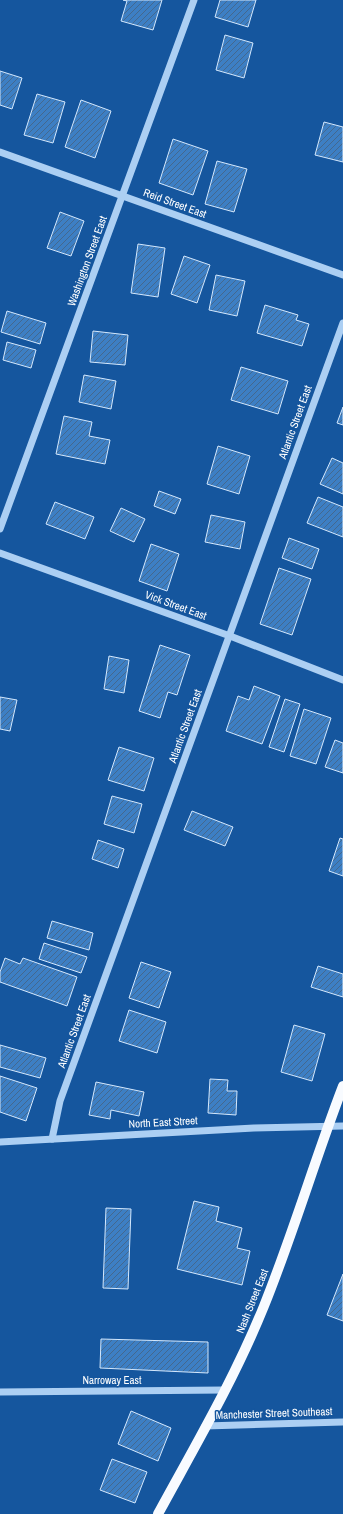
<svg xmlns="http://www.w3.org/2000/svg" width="343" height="1514" font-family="'Archivo Narrow',sans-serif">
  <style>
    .building { fill: url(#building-hatch); stroke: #d4e8fd }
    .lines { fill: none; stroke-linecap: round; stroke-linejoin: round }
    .minor { stroke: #accff3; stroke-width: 7 }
    .major { stroke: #f8fbff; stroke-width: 10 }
    .labels { text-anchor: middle; stroke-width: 3; stroke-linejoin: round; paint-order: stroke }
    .street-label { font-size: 11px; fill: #fff; stroke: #15569e }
  </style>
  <defs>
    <pattern id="building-hatch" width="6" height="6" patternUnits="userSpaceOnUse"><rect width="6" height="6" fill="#3d7fc4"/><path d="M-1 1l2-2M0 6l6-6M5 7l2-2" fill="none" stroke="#44688e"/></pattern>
  </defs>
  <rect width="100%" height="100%" fill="#15569e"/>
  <g class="building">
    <polygon points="123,0 162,0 153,30 121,21 127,1"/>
    <polygon points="220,0 256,0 248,27 215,17"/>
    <polygon points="225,35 253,43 244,78 216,70"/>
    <polygon points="0,71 22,78 12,109 0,105"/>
    <polygon points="37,94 65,102 53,143 24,135"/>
    <polygon points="81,100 111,111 95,158 65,147"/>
    <polygon points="324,122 343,127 343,162 315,155"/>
    <polygon points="173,139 208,151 193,195 159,183"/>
    <polygon points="217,161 247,169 234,212 205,204"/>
    <polygon points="60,212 84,221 71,256 47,248"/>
    <polygon points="138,244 165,248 158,297 131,293"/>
    <polygon points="184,256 210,265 197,303 171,294"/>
    <polygon points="216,275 245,281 237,316 209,310"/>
    <polygon points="265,305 298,315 296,320 309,324 302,346 257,333"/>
    <polygon points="7,311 46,323 40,344 1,332"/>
    <polygon points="93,331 128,335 125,365 90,362"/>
    <polygon points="7,342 36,350 31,368 3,360"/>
    <polygon points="241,367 288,381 278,414 231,400"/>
    <polygon points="84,375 116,381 111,409 79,402"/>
    <polygon points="343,407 343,425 337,423"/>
    <polygon points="64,416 92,422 89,436 110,440 105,464 56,454"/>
    <polygon points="218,446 250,456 239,494 207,484"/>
    <polygon points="332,458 343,463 343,494 320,484"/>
    <polygon points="159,491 181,499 175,514 154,506"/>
    <polygon points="318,497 343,507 343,537 307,523"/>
    <polygon points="55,502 94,517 85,539 46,524"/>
    <polygon points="121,508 145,519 134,542 110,531"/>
    <polygon points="211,515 245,522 240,549 205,542"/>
    <polygon points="289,538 319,549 312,569 282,558"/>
    <polygon points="151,544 179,554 167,591 139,581"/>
    <polygon points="279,568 311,579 292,635 260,624"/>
    <polygon points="160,645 190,655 177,695 168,692 160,718 139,711"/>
    <polygon points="109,656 129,660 124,693 104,689"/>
    <polygon points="254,686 280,696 262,744 226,731 238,696 249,700"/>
    <polygon points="0,697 17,700 10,731 0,729"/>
    <polygon points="285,699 300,704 284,752 269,747"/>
    <polygon points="304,709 331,718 316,764 290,756"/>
    <polygon points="335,740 343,743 343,773 325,767"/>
    <polygon points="119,747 154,758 144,791 108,780"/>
    <polygon points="112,796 142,804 134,833 104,824"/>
    <polygon points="192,811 233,827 225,846 184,830"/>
    <polygon points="340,838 343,839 343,876 329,871"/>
    <polygon points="98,840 124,849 118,868 92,859"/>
    <polygon points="52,921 93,933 89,950 47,938"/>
    <polygon points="44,943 87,957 81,973 39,959"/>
    <polygon points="5,958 20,964 23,958 77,977 67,1006 0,982 0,972"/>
    <polygon points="141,962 171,972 159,1008 129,998"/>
    <polygon points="318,966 343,974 343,997 311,987"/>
    <polygon points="129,1010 166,1022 157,1053 119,1041"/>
    <polygon points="294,1025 325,1034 312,1081 281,1072"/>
    <polygon points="0,1045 46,1058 40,1078 0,1067"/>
    <polygon points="0,1076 37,1088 26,1121 0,1112"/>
    <polygon points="210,1079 228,1080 227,1091 237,1091 236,1115 208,1113"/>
    <polygon points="96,1082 144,1092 139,1116 111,1110 110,1119 89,1115"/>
    <polygon points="194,1201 219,1207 216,1221 242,1228 237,1248 250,1251 242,1285 177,1269"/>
    <polygon points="106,1208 131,1209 128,1289 103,1288"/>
    <polygon points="343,1274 343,1321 327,1315"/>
    <polygon points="101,1339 208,1342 208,1373 100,1368"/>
    <polygon points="131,1411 171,1428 158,1461 118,1444"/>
    <polygon points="112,1459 147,1472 135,1503 100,1490"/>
  </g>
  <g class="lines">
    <g class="minor">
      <polyline points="0,152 343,275"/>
      <polyline points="0,529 194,0"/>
      <polyline points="0,553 230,636 343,680"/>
      <polyline points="52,1139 60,1101 343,323"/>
      <polyline points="0,1142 254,1128 343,1126"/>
      <polyline points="0,1392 224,1390"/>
      <polyline points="205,1426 343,1422"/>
    </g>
    <path class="major" d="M158 1514C195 1446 235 1378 264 1306 293 1234 315 1159 343 1086"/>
  </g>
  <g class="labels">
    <g class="street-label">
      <text transform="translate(175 203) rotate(20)" y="4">Reid Street East</text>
      <text transform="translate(87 261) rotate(-70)" y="4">Washington Street East</text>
      <text transform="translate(295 422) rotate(-70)" y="4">Atlantic Street East</text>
      <text transform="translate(176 605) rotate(20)" y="4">Vick Street East</text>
      <text transform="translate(185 726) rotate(-70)" y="4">Atlantic Street East</text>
      <text transform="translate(74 1031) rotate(-70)" y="4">Atlantic Street East</text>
      <text transform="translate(163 1122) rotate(-3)" y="4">North East Street</text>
      <text transform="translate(252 1301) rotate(-68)" y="4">Nash Street East</text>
      <text x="112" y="1384">Narroway East</text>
      <text transform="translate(274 1413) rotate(-2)" y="4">Manchester Street Southeast</text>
    </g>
  </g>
</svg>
